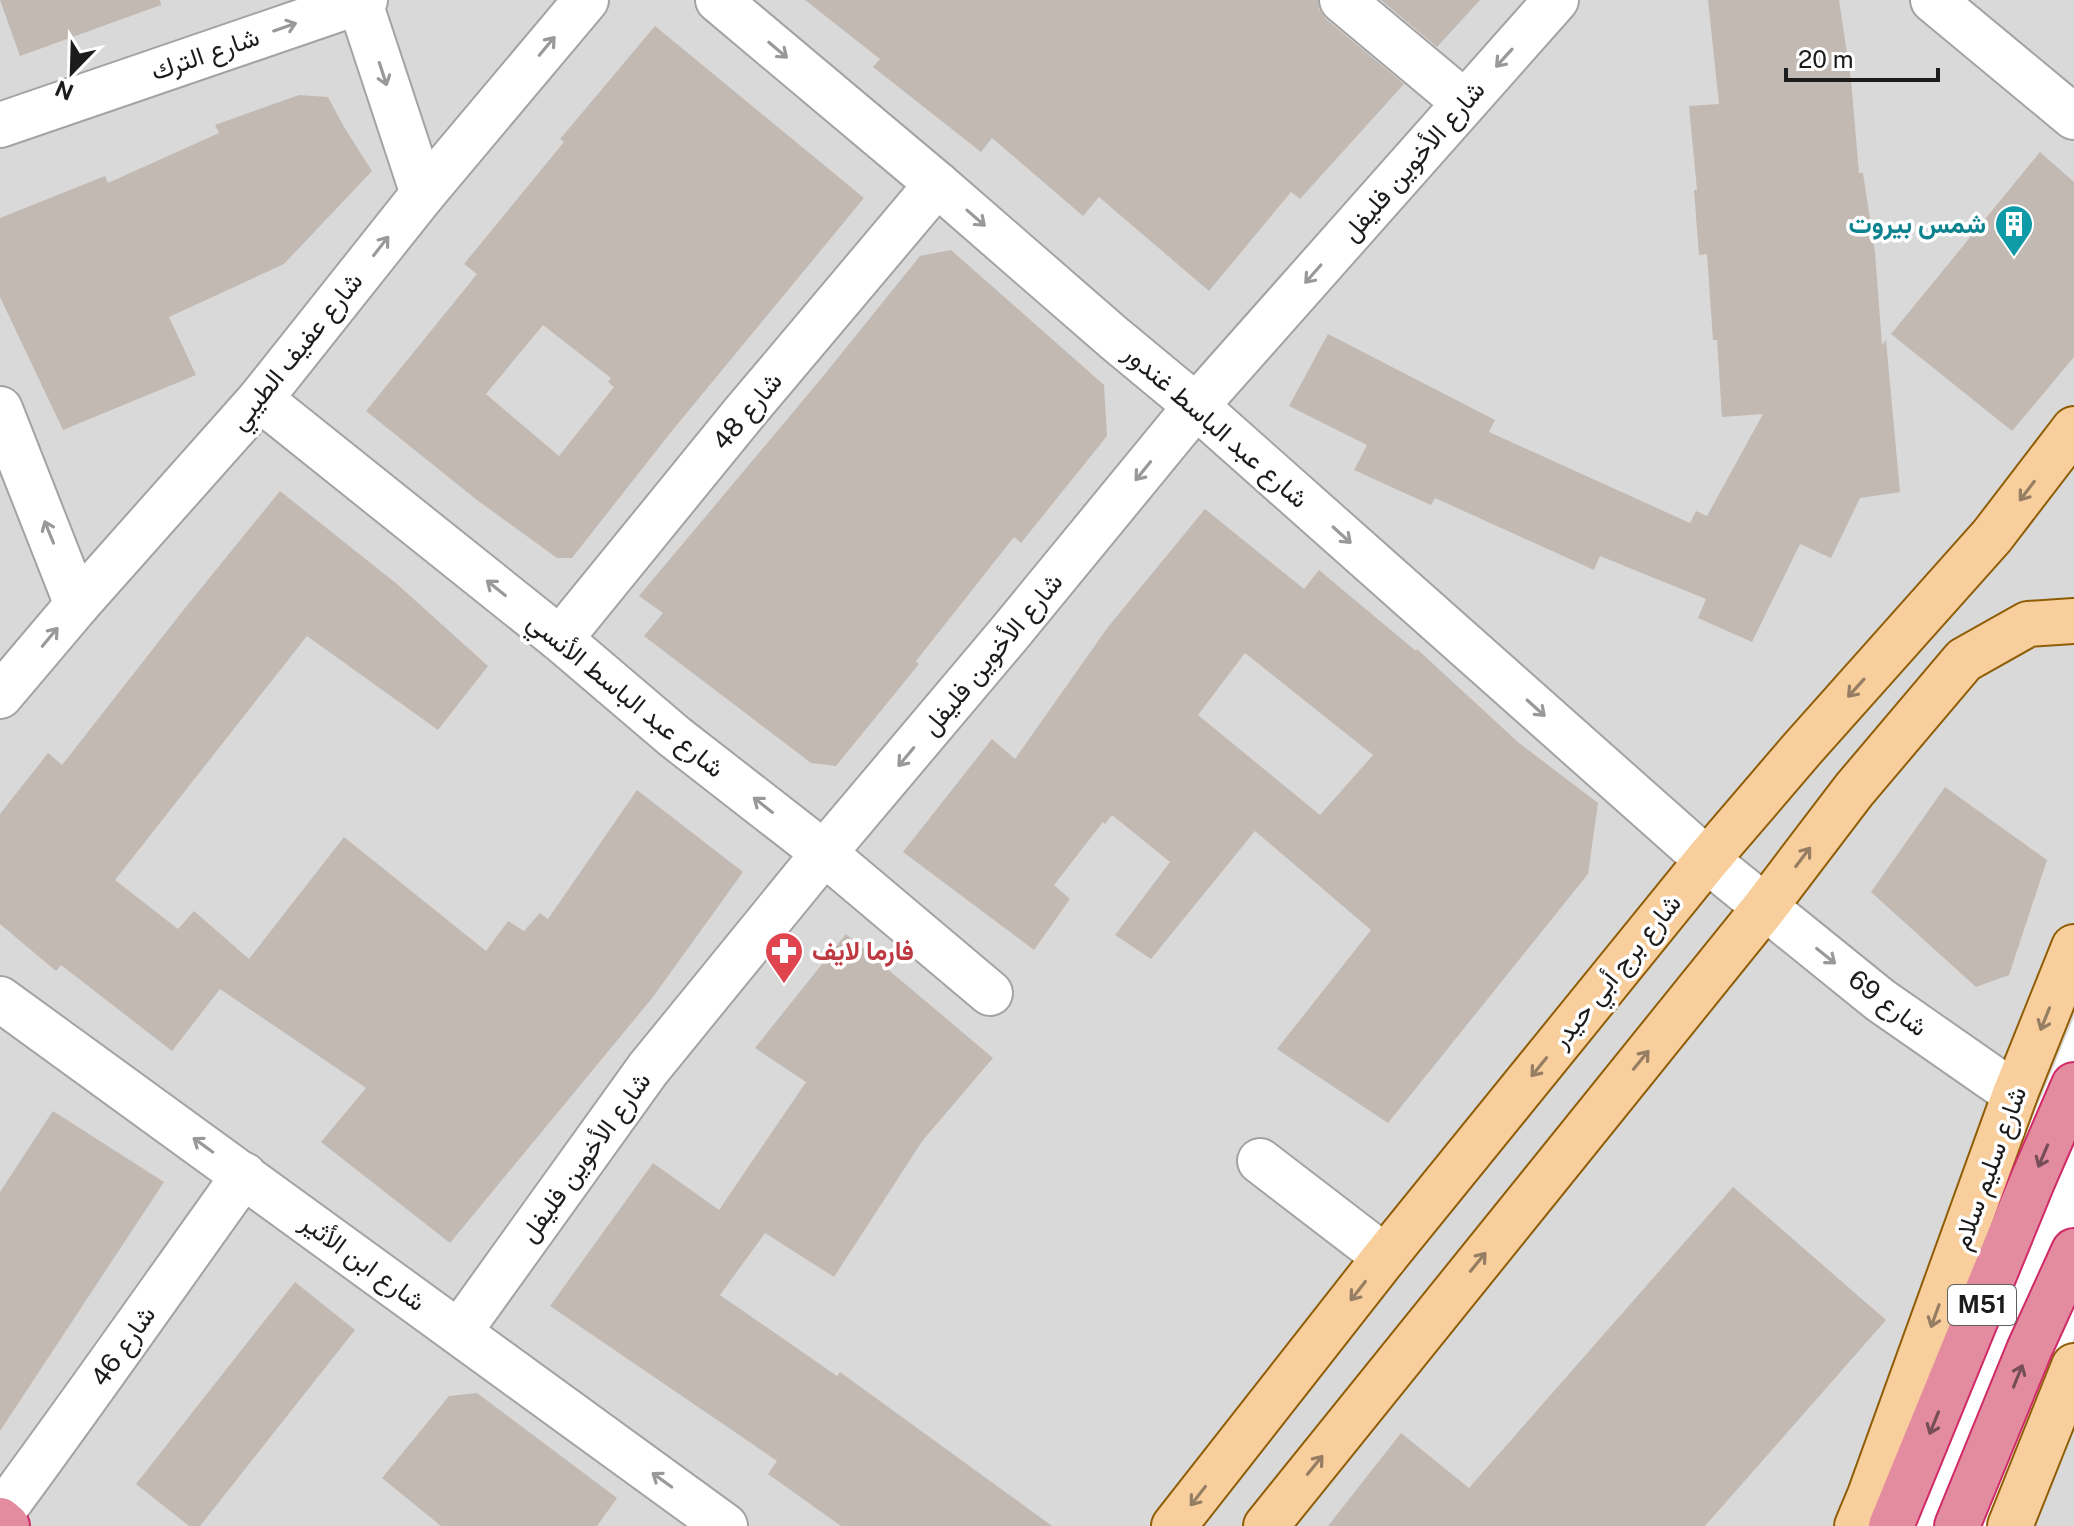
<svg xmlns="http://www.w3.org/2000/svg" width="2074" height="1526" font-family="'Public Sans',Vazirmatn,sans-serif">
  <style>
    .residential { fill: #dad9d9 }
    .pier { fill: #fff }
    .building { fill: #c2b9b2; fill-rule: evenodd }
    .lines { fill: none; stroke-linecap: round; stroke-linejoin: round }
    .minor-casing { stroke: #a3a3a3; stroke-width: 48 }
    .major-casing { stroke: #8f5d06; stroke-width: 48 }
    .highway-casing { stroke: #d02a68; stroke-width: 48 }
    .minor { stroke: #fff; stroke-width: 44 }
    .major { stroke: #f8ce9d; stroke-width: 44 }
    .highway { stroke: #e38c9f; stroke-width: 44 }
    .oneway { stroke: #999 }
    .oneway2 { stroke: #957e63 }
    .oneway3 { stroke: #764e57 }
    .labels { text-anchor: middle; stroke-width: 7; stroke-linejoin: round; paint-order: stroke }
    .shield { fill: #fff; stroke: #606060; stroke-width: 2 }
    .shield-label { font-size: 24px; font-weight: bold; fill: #1c1c1c }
    .street-label { font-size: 26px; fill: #1c1c1c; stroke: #fff }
    .culture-label { font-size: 26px; font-weight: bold; fill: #0d838f; stroke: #fff; text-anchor: end }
    .health-label { font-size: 26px; font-weight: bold; fill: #be3a42; stroke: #fff; text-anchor: start }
  </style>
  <rect width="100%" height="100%" fill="#ede9e2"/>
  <rect class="residential" x="0" y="0" width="2074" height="1526"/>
  <polygon class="pier" points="2074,1017 2074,1337 1997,1526 1865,1526"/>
  <g class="building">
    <polygon points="0,0 160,0 161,5 20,56"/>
    <polygon points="805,0 1318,0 1319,9 1326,19 1404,84 1300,199 1291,192 1209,291 1099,197 1083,216 992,138 981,152 873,67 880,59"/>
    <polygon points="1381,0 1480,0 1437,47"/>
    <polygon points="1708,0 1839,0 1851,80 1859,173 1863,173 1875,252 1882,345 1886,340 1900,492 1860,498 1831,558 1800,544 1752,642 1698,618 1706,599 1600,556 1594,570 1435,498 1431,505 1354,470 1367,445 1289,406 1328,334 1495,420 1489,432 1690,523 1696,511 1707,516 1763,414 1722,417 1717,340 1713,340 1707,254 1699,255 1694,190 1697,190 1689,106 1719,104"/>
    <path d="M655 26 864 198 671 432 572 558H557L477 500 366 411 477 274 464 264 564 142 560 139ZM543 325 611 378 608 382 614 387 559 456 486 394Z"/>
    <polygon points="299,95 328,97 344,127 372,171 284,264 169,317 196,375 63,430 0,297 0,218 105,176 108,183 219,133 215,125"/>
    <polygon points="2040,152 2074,182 2074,357 2012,431 1891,334"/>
    <polygon points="951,250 1104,385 1107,436 1021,543 1014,537 916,661 919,664 836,766 811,763 644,636 663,613 639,596 820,380 920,256"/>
    <polygon points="280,491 397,584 488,666 438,730 307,636 115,880 178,929 194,911 249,959 344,837 486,951 508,921 524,931 540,913 548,919 637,790 743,872 653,997 450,1243 321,1142 366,1088 220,989 172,1051 61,965 56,971 0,924 0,814 48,753 62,765 185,608"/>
    <path d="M1205 509 1304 589 1319 570 1416 651 1417 649 1519 743 1598 803 1588 874 1388 1123 1277 1049 1371 930 1255 831 1151 959 1115 935 1170 862 1112 815 1105 824 1103 822 1054 885 1070 899 1034 950 903 852 992 739 1015 759 1108 627ZM1245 653 1373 755 1320 815 1198 715Z"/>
    <polygon points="1945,787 2047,860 2009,975 1976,987 1871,892"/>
    <polygon points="846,934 993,1058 923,1140 834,1277 765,1233 720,1295 837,1376 840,1372 1052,1526 841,1526 768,1474 777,1461 550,1306 653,1163 719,1210 806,1082 755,1048"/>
    <polygon points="53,1111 164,1182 0,1431 0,1192"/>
    <polygon points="1733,1187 1886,1320 1705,1526 1328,1526 1401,1433 1469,1488"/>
    <polygon points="295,1282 355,1330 200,1526 189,1526 136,1484"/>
    <polygon points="477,1393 617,1498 597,1526 441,1526 382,1478 449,1396"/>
  </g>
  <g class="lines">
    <defs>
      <g id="minor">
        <polyline points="359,0 423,194"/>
        <polyline points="718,0 937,184 1114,338 1196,406 1707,860 1880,1000 2015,1094"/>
        <polyline points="1342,0 1464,102"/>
        <polyline points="1933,0 2074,117"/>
        <polyline points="0,125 365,0"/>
        <polyline points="260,399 560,639 675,737 824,853 990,993"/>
        <polyline points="0,409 77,605"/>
        <polyline points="560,639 744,413 937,184"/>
        <polyline points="0,696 77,605 260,399 423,194 586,0"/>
        <polyline points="0,999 725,1526"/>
        <polyline points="1260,1161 1385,1257"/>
        <polyline points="459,1332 648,1069 824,853 1008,635 1196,406 1556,0"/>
        <path d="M0 1515C83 1403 163 1288 244 1175"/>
      </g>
      <g id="major">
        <polyline points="1174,1526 1385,1257 1707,860 1803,748 1992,536 2074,429"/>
        <polyline points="1266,1526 1765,907 1854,790 1964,660 2028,624 2074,621"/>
        <polyline points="1857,1526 1870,1495 2015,1094 2074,947"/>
        <polyline points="2010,1526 2074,1366"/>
      </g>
      <g id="highway">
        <polyline points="0,1520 7,1526"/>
        <polyline points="1891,1526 2032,1182 2074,1085"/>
        <polyline points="1957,1526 2029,1350 2074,1251"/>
      </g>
    </defs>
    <use href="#minor" class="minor-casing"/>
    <use href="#major" class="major-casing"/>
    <use href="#highway" class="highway-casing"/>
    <use href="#minor" class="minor"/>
    <use href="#major" class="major"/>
    <use href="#highway" class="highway"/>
  </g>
  <defs><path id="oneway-shaft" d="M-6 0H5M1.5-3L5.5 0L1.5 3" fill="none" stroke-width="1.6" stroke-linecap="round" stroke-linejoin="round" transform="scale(2)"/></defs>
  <g class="oneway">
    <use href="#oneway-shaft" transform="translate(285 27) rotate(-19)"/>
    <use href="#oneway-shaft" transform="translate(547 46) rotate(-50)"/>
    <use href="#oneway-shaft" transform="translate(778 50) rotate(40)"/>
    <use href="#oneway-shaft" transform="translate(1504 58) rotate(132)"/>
    <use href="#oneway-shaft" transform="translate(383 74) rotate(72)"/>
    <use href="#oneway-shaft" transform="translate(976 218) rotate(41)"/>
    <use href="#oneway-shaft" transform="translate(381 246) rotate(-52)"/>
    <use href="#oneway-shaft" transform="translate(1313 274) rotate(131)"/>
    <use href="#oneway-shaft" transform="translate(1143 471) rotate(129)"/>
    <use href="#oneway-shaft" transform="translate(49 532) rotate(-112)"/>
    <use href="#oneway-shaft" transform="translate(1342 535) rotate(42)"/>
    <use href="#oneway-shaft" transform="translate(496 588) rotate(-141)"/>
    <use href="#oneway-shaft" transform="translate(50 637) rotate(-50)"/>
    <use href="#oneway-shaft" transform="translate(1536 708) rotate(42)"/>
    <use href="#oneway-shaft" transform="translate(906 757) rotate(130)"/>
    <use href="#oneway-shaft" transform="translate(763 805) rotate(-142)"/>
    <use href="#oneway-shaft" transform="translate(1826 956) rotate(39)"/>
    <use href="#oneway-shaft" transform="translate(203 1145) rotate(-144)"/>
    <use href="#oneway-shaft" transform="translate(662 1480) rotate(-144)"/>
  </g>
  <g class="oneway2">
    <use href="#oneway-shaft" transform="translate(2027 491) rotate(127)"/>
    <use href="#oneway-shaft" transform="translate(1856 688) rotate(132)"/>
    <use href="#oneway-shaft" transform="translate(1803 857) rotate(-53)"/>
    <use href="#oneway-shaft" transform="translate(2045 1019) rotate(112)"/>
    <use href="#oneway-shaft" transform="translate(1641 1060) rotate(-51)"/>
    <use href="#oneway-shaft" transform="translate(1539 1067) rotate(129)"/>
    <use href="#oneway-shaft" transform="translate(1478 1262) rotate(-51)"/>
    <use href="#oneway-shaft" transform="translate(1358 1291) rotate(128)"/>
    <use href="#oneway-shaft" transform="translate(1935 1316) rotate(110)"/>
    <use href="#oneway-shaft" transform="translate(1315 1465) rotate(-51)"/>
    <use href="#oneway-shaft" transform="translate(1198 1496) rotate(128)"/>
  </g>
  <g class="oneway3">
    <use href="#oneway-shaft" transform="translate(2043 1156) rotate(113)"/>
    <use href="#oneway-shaft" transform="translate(2018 1376) rotate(-68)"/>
    <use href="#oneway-shaft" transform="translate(1934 1423) rotate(112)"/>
  </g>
  <defs>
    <symbol id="building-pin" viewBox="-11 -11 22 30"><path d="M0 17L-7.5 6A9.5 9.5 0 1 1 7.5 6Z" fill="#0f9aa8" stroke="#fff"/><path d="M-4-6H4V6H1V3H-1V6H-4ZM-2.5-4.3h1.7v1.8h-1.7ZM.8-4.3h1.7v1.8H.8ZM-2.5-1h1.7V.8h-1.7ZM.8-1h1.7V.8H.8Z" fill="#fff"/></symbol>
    <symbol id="pharmacy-pin" viewBox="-11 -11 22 30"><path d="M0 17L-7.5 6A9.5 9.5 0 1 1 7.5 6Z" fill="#e0444e" stroke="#fff"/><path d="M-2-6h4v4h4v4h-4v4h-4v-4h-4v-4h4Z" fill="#fff"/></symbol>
  </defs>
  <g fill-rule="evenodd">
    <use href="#building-pin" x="1992" y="202" width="44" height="60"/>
    <use href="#pharmacy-pin" x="762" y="929" width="44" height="60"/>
  </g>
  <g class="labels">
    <rect class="shield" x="1948" y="1285" width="68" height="40" rx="6"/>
    <g class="shield-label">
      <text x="1982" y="1313">M51</text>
    </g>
    <g class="street-label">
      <text transform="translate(205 54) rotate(-19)" y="9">شارع الترك</text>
      <text transform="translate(1413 161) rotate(-49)" y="9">شارع الأخوين فليفل</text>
      <text transform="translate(296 351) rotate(-51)" y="9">شارع عفيف الطيبي</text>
      <text transform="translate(747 411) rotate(-50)" y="9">شارع 48</text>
      <text transform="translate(1216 426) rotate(41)" y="9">شارع عبد الباسط غندور</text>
      <text transform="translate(992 654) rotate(-50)" y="9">شارع الأخوين فليفل</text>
      <text transform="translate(626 695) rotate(39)" y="9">شارع عبد الباسط الأنسي</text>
      <text transform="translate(1616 971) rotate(-51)" y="9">شارع برج أبي حيدر</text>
      <text transform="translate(1888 1003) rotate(37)" y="9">شارع 69</text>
      <text transform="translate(585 1157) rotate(-54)" y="9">شارع الأخوين فليفل</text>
      <text transform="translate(1989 1168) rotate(-70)" y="9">شارع سليم سلام</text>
      <text transform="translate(363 1262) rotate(36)" y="9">شارع ابن الأثير</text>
      <text transform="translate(123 1346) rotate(-55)" y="9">شارع 46</text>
    </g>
    <g class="culture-label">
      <text x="1986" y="233">شمس بيروت</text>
    </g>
    <g class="health-label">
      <text x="812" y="960">فارما لايف</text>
    </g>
  </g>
  <g transform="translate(72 72) rotate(203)" stroke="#ffffff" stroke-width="6" paint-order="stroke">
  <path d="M0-6L14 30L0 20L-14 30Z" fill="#1c1c1c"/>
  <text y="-12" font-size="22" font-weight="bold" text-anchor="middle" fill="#1c1c1c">N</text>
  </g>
  <path d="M1786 68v12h152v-12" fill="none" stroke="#1c1c1c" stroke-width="4"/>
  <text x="1798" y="68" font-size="24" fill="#1c1c1c" stroke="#ffffff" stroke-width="6" paint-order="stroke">20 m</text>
</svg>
